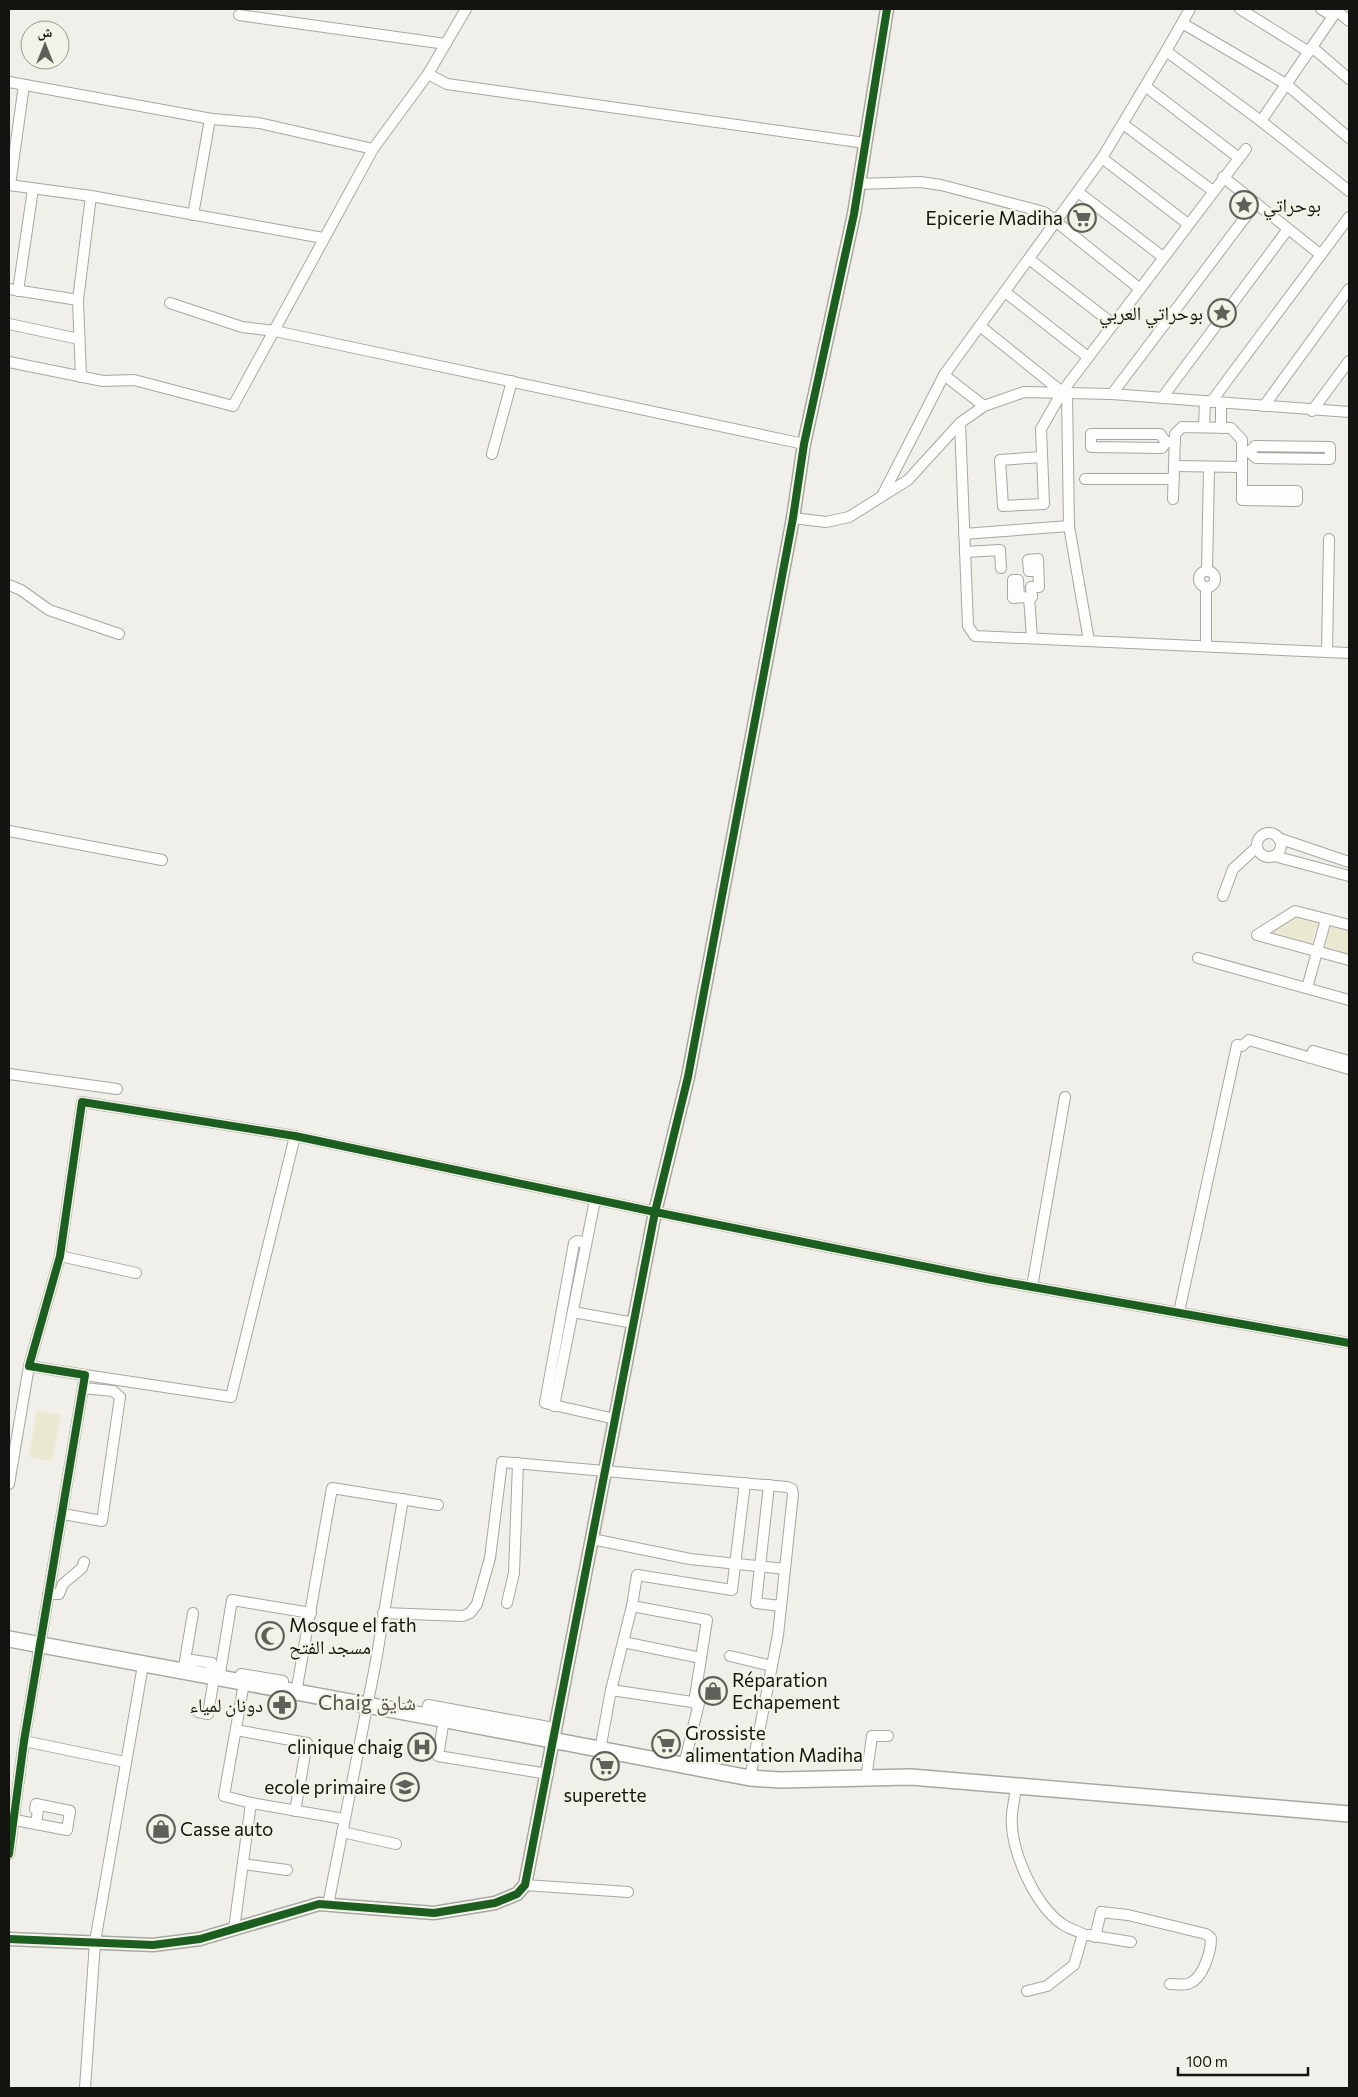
<svg xmlns="http://www.w3.org/2000/svg" width="1358" height="2097" font-family="Commissioner,'Noto Naskh Arabic',sans-serif">
  <style>
    .green { fill: #eae8d1 }
    .lines { fill: none; stroke-linecap: round; stroke-linejoin: round }
    .minor-casing { stroke: #a7a7a2; stroke-width: 12 }
    .tertiary-casing { stroke: #a7a7a2; stroke-width: 15 }
    .secondary-casing { stroke: #a7a7a2; stroke-width: 18 }
    .minor { stroke: #fdfdfc; stroke-width: 10 }
    .tertiary { stroke: #fdfdfc; stroke-width: 12 }
    .secondary { stroke: #fdfdfc; stroke-width: 15 }
    .cycleway-casing { stroke: #f3f2e6; stroke-width: 11 }
    .cycleway { stroke: #1b5e20; stroke-width: 8 }
    .labels { text-anchor: middle; stroke-width: 4.5; stroke-linejoin: round; paint-order: stroke }
    .poi-label { font-size: 19px; fill: #13130f; stroke: #f3f2e6; text-anchor: start }
    .quarter-label { font-size: 21px; fill: #545349; stroke: #f3f2e6 }
  </style>
  <rect width="100%" height="100%" fill="#f0efe9"/>
  <g class="green">
    <polygon points="1297,916 1318,922 1311,944 1271,933 1270,931"/>
    <polygon points="1331,925 1349,929 1349,956 1324,950"/>
    <polygon points="37,1410 61,1415 52,1461 29,1457"/>
  </g>
  <g class="lines">
    <defs>
      <g id="minor">
        <polyline points="466,9 428,74 447,84 865,143"/>
        <polyline points="1190,9 1166,51 1261,121"/>
        <polyline points="1240,9 1309,52"/>
        <polyline points="1321,9 1333,16"/>
        <polyline points="1338,9 1261,121 1349,191"/>
        <polyline points="1337,11 1349,21"/>
        <polyline points="239,15 446,44"/>
        <polyline points="1182,23 1286,84 1349,138"/>
        <polyline points="1312,47 1349,79"/>
        <polyline points="9,82 212,119 259,123 373,149"/>
        <polyline points="1145,86 1239,158"/>
        <polyline points="1123,124 1213,191"/>
        <polyline points="1102,158 1188,224"/>
        <polyline points="1223,177 1321,255"/>
        <polyline points="858,184 920,182 941,185 1044,212 1140,289"/>
        <polyline points="9,185 91,196 323,238"/>
        <polyline points="10,185 24,85"/>
        <polyline points="1078,192 1163,257"/>
        <polyline points="193,215 210,119"/>
        <polyline points="1029,259 1113,324"/>
        <polyline points="9,289 78,300"/>
        <polyline points="18,291 33,189"/>
        <polyline points="1005,292 1088,357"/>
        <polyline points="170,303 242,327 275,331 804,444"/>
        <polyline points="9,324 79,339"/>
        <polyline points="980,326 1062,392"/>
        <polyline points="9,362 103,381 134,380 233,406 373,149 428,74"/>
        <polyline points="944,375 984,406"/>
        <polyline points="81,377 78,300 91,196"/>
        <polyline points="1067,393 1069,526 1089,641"/>
        <polyline points="1112,394 1256,203"/>
        <polyline points="1162,398 1288,229"/>
        <polyline points="1211,402 1349,217"/>
        <polyline points="1264,406 1349,289"/>
        <polyline points="1312,411 1349,361"/>
        <polyline points="960,423 968,626 975,636 1349,653"/>
        <polyline points="1204,427 1205,401"/>
        <polyline points="1221,428 1221,403"/>
        <polyline points="1166,442 1162,448 1091,447 1091,434 1160,434 1166,442 1175,442"/>
        <polyline points="1242,451 1249,452 1255,446 1330,447 1330,459 1256,458 1249,452"/>
        <polyline points="492,454 512,381"/>
        <polyline points="1042,457 1000,460 1003,506 1044,504 1041,429 1062,392 1246,149"/>
        <polyline points="1174,466 1242,467"/>
        <polyline points="1085,479 1174,479"/>
        <polyline points="882,496 944,375 1102,158 1166,51"/>
        <path d="M1173 499 1175 434 1182 427 1231 428 1242 440C1242 460 1242 480 1242 500L1297 501V491H1242"/>
        <polyline points="793,518 826,522 849,517 908,480 960,423 984,406 1024,392 1112,394 1349,412"/>
        <polyline points="964,534 1069,526"/>
        <polyline points="965,552 1000,550 1001,568"/>
        <circle cx="1207" cy="579" r="8"/>
        <polyline points="1207,571 1209,467"/>
        <polyline points="9,585 21,590 49,610 119,634"/>
        <path d="M1019 597 1018 580H1013V598C1020 597 1026 597 1032 597L1031 587H1039L1038 559 1028 560 1029 571H1038"/>
        <polyline points="1029,597 1032,638"/>
        <polyline points="1206,646 1206,588"/>
        <polyline points="1327,651 1329,539"/>
        <polyline points="9,831 162,860"/>
        <circle cx="1269" cy="845" r="12"/>
        <polyline points="1278,838 1349,862"/>
        <polyline points="1274,856 1349,876"/>
        <polyline points="1223,896 1233,869 1257,847"/>
        <polyline points="1349,925 1295,911 1257,935 1349,960"/>
        <polyline points="1198,958 1349,1000"/>
        <polyline points="1307,988 1326,919"/>
        <polyline points="1311,1058 1313,1051 1349,1061"/>
        <polyline points="9,1074 117,1089"/>
        <polyline points="586,1243 577,1241 574,1243 545,1403 615,1419"/>
        <polyline points="60,1256 136,1273"/>
        <polyline points="1032,1287 1065,1097"/>
        <polyline points="573,1312 634,1323"/>
        <polyline points="1179,1312 1237,1045 1242,1046 1249,1040 1349,1069"/>
        <polyline points="85,1375 231,1397 295,1136"/>
        <polyline points="554,1406 595,1200"/>
        <polyline points="9,1484 29,1366"/>
        <polyline points="769,1485 756,1603 781,1606"/>
        <polyline points="63,1514 102,1521 120,1397 113,1391 83,1388"/>
        <polyline points="592,1539 690,1559 785,1569"/>
        <polyline points="48,1594 59,1594 63,1584 82,1568 84,1562"/>
        <polyline points="507,1603 514,1573 518,1463"/>
        <polyline points="632,1606 637,1575 732,1590 745,1483"/>
        <polyline points="383,1613 463,1616 470,1613 477,1604 490,1558 502,1462 787,1487 792,1489 793,1494 778,1635 750,1778"/>
        <polyline points="623,1642 701,1658"/>
        <polyline points="730,1656 772,1666"/>
        <polyline points="183,1672 193,1613"/>
        <polyline points="190,1674 192,1660 212,1663 209,1677"/>
        <polyline points="241,1674 283,1681 282,1690"/>
        <polyline points="219,1679 232,1600 311,1613"/>
        <polyline points="244,1683 224,1796 251,1803 344,1819"/>
        <polyline points="611,1690 699,1703 684,1765"/>
        <polyline points="296,1693 332,1488 438,1505"/>
        <polyline points="198,1712 208,1714 214,1678"/>
        <polyline points="426,1716 428,1705 554,1728"/>
        <polyline points="444,1719 438,1756 548,1774"/>
        <polyline points="236,1730 307,1743 295,1811"/>
        <polyline points="24,1741 125,1762"/>
        <polyline points="600,1750 611,1690 632,1606 707,1620 694,1703"/>
        <polyline points="866,1779 872,1736 888,1736"/>
        <path d="M1016 1787C1015 1796 1013 1805 1012 1814 1009 1848 1034 1904 1062 1924 1068 1928 1077 1931 1083 1934L1074 1965 1047 1986 1027 1991"/>
        <polyline points="15,1820 67,1830 70,1811 36,1804 35,1809 38,1810 36,1824"/>
        <polyline points="342,1832 396,1844"/>
        <polyline points="9,1854 24,1741 85,1375 29,1366 60,1256 82,1102 295,1136 655,1212 987,1279 1349,1343"/>
        <polyline points="243,1864 287,1870"/>
        <polyline points="525,1885 628,1892"/>
        <polyline points="328,1905 376,1661 403,1499"/>
        <polyline points="234,1929 251,1803"/>
        <polyline points="1088,1935 1131,1942"/>
        <path d="M1095 1937 1101 1912 1128 1915 1206 1934 1211 1938C1211 1952 1203 1978 1190 1983 1184 1986 1177 1984 1170 1984"/>
        <polyline points="85,2088 95,1942 143,1665"/>
      </g>
      <polyline id="tertiary" points="9,1939 153,1945 200,1939 319,1904 434,1913 495,1903 517,1894 525,1885 655,1212 688,1077 793,518 804,444 854,214 887,9"/>
      <polyline id="secondary" points="9,1639 426,1716 750,1778 780,1780 911,1777 1349,1814"/>
    </defs>
    <use href="#minor" class="minor-casing"/>
    <use href="#tertiary" class="tertiary-casing"/>
    <use href="#secondary" class="secondary-casing"/>
    <use href="#minor" class="minor"/>
    <use href="#tertiary" class="tertiary"/>
    <use href="#secondary" class="secondary"/>
    <defs>
      <g id="cycleway">
        <polyline points="9,1854 24,1741 85,1375 29,1366 60,1256 82,1102 295,1136 655,1212 987,1279 1349,1343"/>
        <polyline points="9,1939 153,1945 200,1939 319,1904 434,1913 495,1903 517,1894 525,1885 655,1212 688,1077 793,518 804,444 854,214 887,9"/>
      </g>
    </defs>
    <use href="#cycleway" class="cycleway-casing"/>
    <use href="#cycleway" class="cycleway"/>
  </g>
  <defs>
    <symbol id="sight-ring" viewBox="-11 -11 22 22"><circle r="9.5" fill="#f3f2e6" stroke="#60605b" stroke-width="1.5"/><path d="M0-6L1.8-2.2L6-1.7L2.9 1.2L3.7 5.4L0 3.3L-3.7 5.4L-2.9 1.2L-6-1.7L-1.8-2.2Z" fill="#60605b"/></symbol>
    <symbol id="supermarket-ring" viewBox="-11 -11 22 22"><circle r="9.5" fill="#f3f2e6" stroke="#60605b" stroke-width="1.5"/><path d="M-6-5.5h2.5l.6 2H6L4.5 2H-2.5L-4.4-4H-6ZM-1.5 3.2a1.3 1.3 0 1 0 .1 0ZM3 3.2a1.3 1.3 0 1 0 .1 0Z" fill="#60605b"/></symbol>
    <symbol id="mosque-ring" viewBox="-11 -11 22 22"><circle r="9.5" fill="#f3f2e6" stroke="#60605b" stroke-width="1.5"/><path d="M3.5-4.9A6 6 0 1 0 3.5 4.9A5 5 0 1 1 3.5-4.9Z" fill="#60605b"/></symbol>
    <symbol id="shop-ring" viewBox="-11 -11 22 22"><circle r="9.5" fill="#f3f2e6" stroke="#60605b" stroke-width="1.5"/><path d="M-5-2.5h2.3a2.7 3.5 0 0 1 5.4 0H5L5.5 6h-11ZM-1.5-2.5h3a1.5 2.3 0 0 0-3 0Z" fill="#60605b"/></symbol>
    <symbol id="pharmacy-ring" viewBox="-11 -11 22 22"><circle r="9.5" fill="#f3f2e6" stroke="#60605b" stroke-width="1.5"/><path d="M-2-6h4v4h4v4h-4v4h-4v-4h-4v-4h4Z" fill="#60605b"/></symbol>
    <symbol id="hospital-ring" viewBox="-11 -11 22 22"><circle r="9.5" fill="#f3f2e6" stroke="#60605b" stroke-width="1.5"/><path d="M-5-5h3v3.5h4V-5h3V5h-3V1.5h-4V5h-3Z" fill="#60605b"/></symbol>
    <symbol id="school-ring" viewBox="-11 -11 22 22"><circle r="9.5" fill="#f3f2e6" stroke="#60605b" stroke-width="1.5"/><path d="M0-5L7-2L0 1L-7-2ZM-4 1L0 2.5L4 1V4Q0 6-4 4Z" fill="#60605b"/></symbol>
  </defs>
  <g fill-rule="evenodd">
    <use href="#sight-ring" x="1228" y="189" width="32" height="32"/>
    <use href="#supermarket-ring" x="1066" y="202" width="32" height="32"/>
    <use href="#sight-ring" x="1206" y="297" width="32" height="32"/>
    <use href="#mosque-ring" x="254" y="1620" width="32" height="32"/>
    <use href="#shop-ring" x="697" y="1675" width="32" height="32"/>
    <use href="#pharmacy-ring" x="266" y="1689" width="32" height="32"/>
    <use href="#supermarket-ring" x="650" y="1728" width="32" height="32"/>
    <use href="#hospital-ring" x="406" y="1731" width="32" height="32"/>
    <use href="#supermarket-ring" x="589" y="1750" width="32" height="32"/>
    <use href="#school-ring" x="389" y="1771" width="32" height="32"/>
    <use href="#shop-ring" x="145" y="1813" width="32" height="32"/>
  </g>
  <g class="labels">
    <g class="poi-label">
      <text x="1263" y="212">بوحراتي</text>
      <text x="1063" y="225" text-anchor="end">Epicerie Madiha</text>
      <text x="1203" y="320" text-anchor="end">بوحراتي العربي</text>
      <text x="289" y="1632">Mosque el fath<tspan x="289" dy="22">مسجد الفتح</tspan></text>
      <text x="732" y="1687">Réparation<tspan x="732" dy="22">Echapement</tspan></text>
      <text x="263" y="1712" text-anchor="end">دونان لمياء</text>
      <text x="685" y="1740">Grossiste<tspan x="685" dy="22">alimentation Madiha</tspan></text>
      <text x="403" y="1754" text-anchor="end">clinique chaig</text>
      <text x="386" y="1794" text-anchor="end">ecole primaire</text>
      <text x="605" y="1802" text-anchor="middle">superette</text>
      <text x="180" y="1836">Casse auto</text>
    </g>
    <g class="quarter-label">
      <text x="367" y="1710">Chaig شايق</text>
    </g>
  </g>
  <rect width="1358" height="2097" fill="none" stroke="#13130f" stroke-width="20"/>
  <g transform="translate(45 45)"><circle r="24" fill="#f3f2e6" stroke="#999990"/>
  <path d="M0-4L9 19L0 12L-9 19Z" fill="#60605b"/>
  <text y="-8" font-size="14" font-weight="bold" text-anchor="middle" fill="#13130f">ش</text>
  </g>
  <path d="M1178 2067v8h130v-8" fill="none" stroke="#13130f" stroke-width="2.5"/>
  <text x="1186" y="2067" font-size="15" fill="#13130f" stroke="#f3f2e6" stroke-width="4" paint-order="stroke">100 m</text>
</svg>
